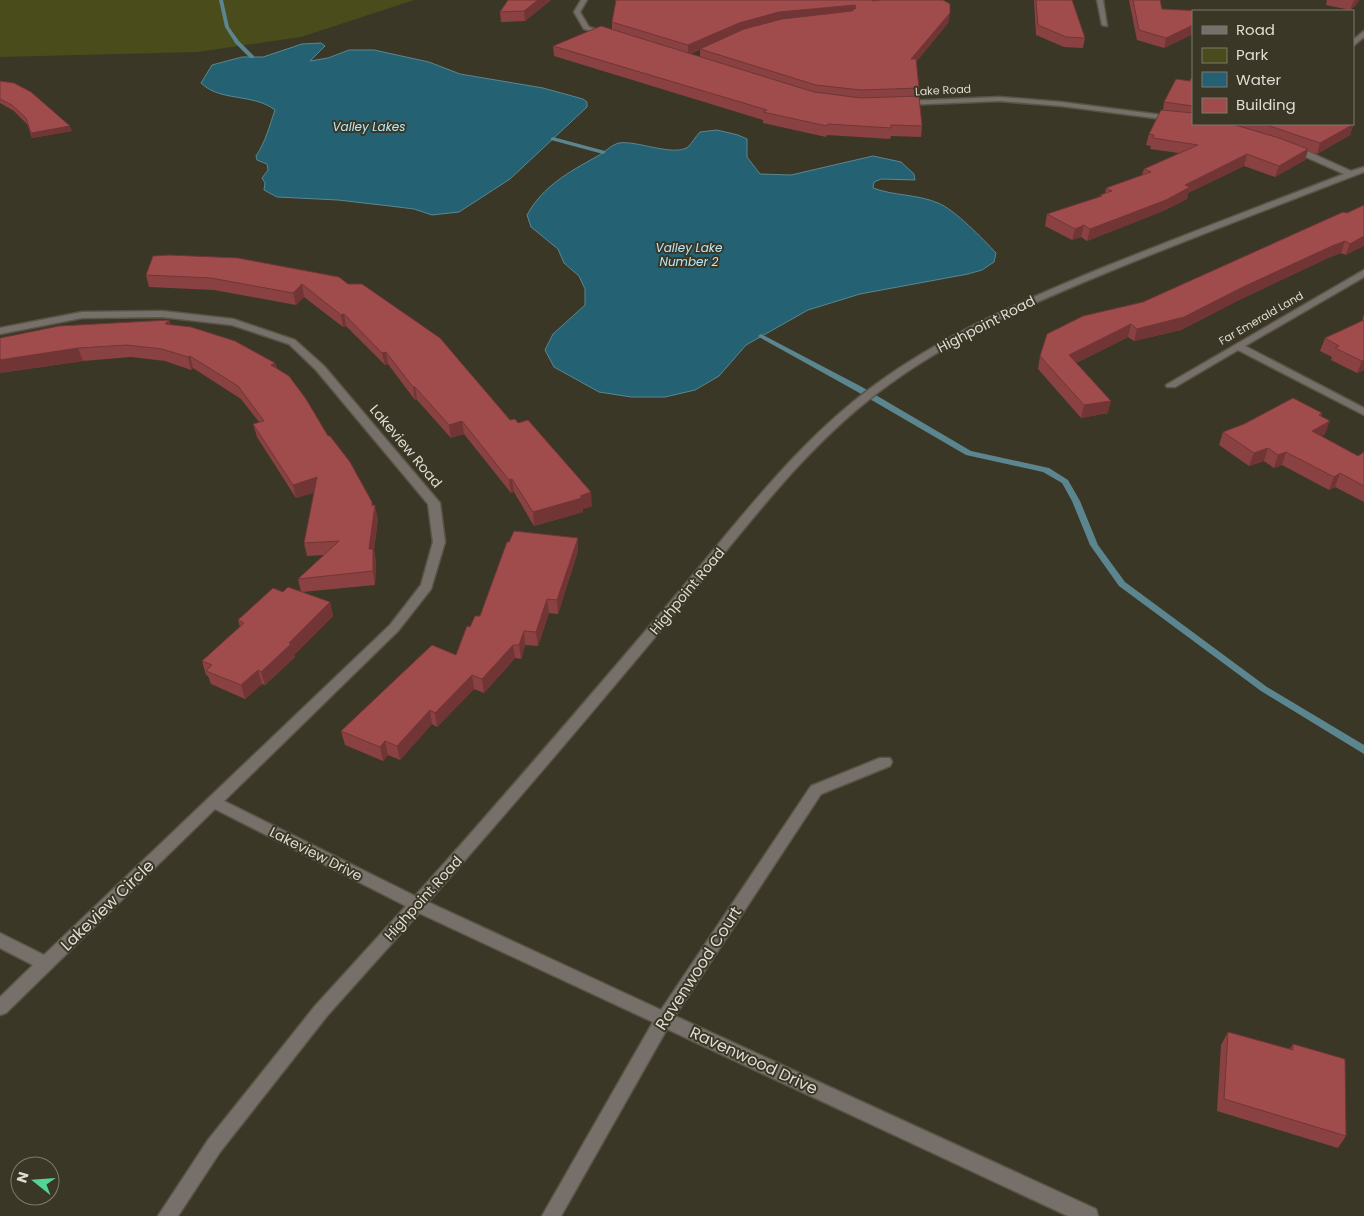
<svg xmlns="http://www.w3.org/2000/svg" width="1364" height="1216" font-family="Poppins,sans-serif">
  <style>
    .green { fill: #4a4c1b }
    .water { fill: #246172; stroke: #5c868f }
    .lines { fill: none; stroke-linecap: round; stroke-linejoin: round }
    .stream { fill: #5c868f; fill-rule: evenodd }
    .minor-casing { stroke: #595546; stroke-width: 3 }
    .minor { fill: #77706a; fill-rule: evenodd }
    .wall { fill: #8a4141; fill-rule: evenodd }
    .shaded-wall { fill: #713535 }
    .building { fill: #a14c4c; stroke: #713535 }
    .labels { text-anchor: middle; stroke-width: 4; stroke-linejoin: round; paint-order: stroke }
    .far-street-label { font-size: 11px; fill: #dfddd3; stroke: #3b3727 }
    .far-water-label { font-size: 12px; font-style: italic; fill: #b5e8f9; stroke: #3b3727 }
    .street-label { font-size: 14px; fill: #dfddd3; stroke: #3b3727 }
    .near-street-label { font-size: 16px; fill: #dfddd3; stroke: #3b3727 }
  </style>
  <rect width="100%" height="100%" fill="#3b3727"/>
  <polygon class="green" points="0,0 414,0 301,37 197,52 0,57"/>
  <g class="water">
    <path d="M321 43 325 46 310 61 328 58 349 50H374L429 62 460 74 543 88 583 99 587 102V107L510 179 459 212 432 215 414 209 390 206 338 200 277 197 264 190 265 183 262 178 268 170 267 164 257 160 256 156C266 141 269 127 275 110 253 93 220 102 201 83L212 65 242 57H263L302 44Z"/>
    <path d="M717 130 738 135 747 139V157L760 174 791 175 873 156 901 162 914 174 915 180 881 179 874 182 873 188C894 196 917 194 938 203 954 209 984 240 996 253L994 262 982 270 968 274 860 294 808 310 746 345 719 376 695 390 665 397H631L599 392 554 367 545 350 553 334 585 305V289L579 276 564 263 558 249 531 227 527 215C543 186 569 172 596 157 604 153 611 145 619 143 636 140 674 157 688 147 692 143 696 136 700 132Z"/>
  </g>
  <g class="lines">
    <g class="stream">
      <polygon points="219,0 223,0 229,27 239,41 254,56 254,58 250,58 235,43 225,27"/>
      <polygon points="553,137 605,151 606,152 603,154 551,140 551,138"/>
      <polygon points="761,334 862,387 971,451 1049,468 1068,480 1080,501 1098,545 1125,582 1267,687 1364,745 1364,754 1261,691 1119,586 1090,545 1072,501 1062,483 1043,472 966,455 856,391 759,337 758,336"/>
    </g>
    <defs>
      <g id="minor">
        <polygon points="581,0 587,0 580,12 589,27 610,34 610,36 584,29 574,12"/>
        <polygon points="1097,0 1103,0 1107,26 1102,25"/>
        <polygon points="1364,31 1364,37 1353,46 1353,40"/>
        <polygon points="999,97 1061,102 1193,119 1193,123 1061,106 999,101 905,105 901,103 905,101"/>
        <path d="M1290 146H1296L1351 171 1364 167V172C1279 205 1193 237 1108 272 1033 303 957 335 891 383 809 441 749 524 686 600 601 702 516 803 428 902L661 1010 811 786 880 758H890L892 762 890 766 821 794 675 1016 1096 1209 1098 1216H1068L667 1029 561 1216H542L653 1022 419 913 327 1016 220 1152 178 1216H158L208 1140 315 1006 406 906 215 809 6 1013 0 1015V997L33 965 0 948V933L44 955 390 625 421 585 433 542 428 504 316 370 289 344 232 325 162 317 82 318 0 334V328L82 312 162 311 233 319 295 340 324 366 440 503 445 542 431 589 398 631 224 801 415 896C504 797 590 696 677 594 741 518 803 434 886 377 952 331 1027 299 1102 268 1182 236 1263 205 1344 174L1290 150Z"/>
        <polygon points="1364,270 1364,277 1245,346 1364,408 1364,415 1238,350 1175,387 1167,387 1166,385"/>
      </g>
    </defs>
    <use href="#minor" class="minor-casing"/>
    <use href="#minor" class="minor"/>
  </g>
  <g class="wall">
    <polygon points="551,0 525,21 501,22 500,12"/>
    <path d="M616 0H875V1L950 13 948 23 916 62 919 88 918 96 922 126 921 137 891 136 890 139 827 135 826 137 763 123V120L554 56 553 46 612 30V22ZM700 50V57L690 54Z"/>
    <polygon points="1034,0 1072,0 1085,38 1083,48 1064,47 1036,35"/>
    <polygon points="1129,0 1160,0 1162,9 1193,11 1193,34 1164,48 1137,40"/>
    <polygon points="1327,0 1359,0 1356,5 1350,10 1326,5"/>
    <polygon points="1193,79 1193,124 1353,124 1350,135 1317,154 1308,151 1305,160 1275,177 1244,166 1188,193 1187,199 1163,211 1087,241 1081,237 1072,240 1045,226 1047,214 1100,197 1100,195 1105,194 1106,188 1142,175 1144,169 1179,153 1150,149 1151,146 1146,145 1149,134 1163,110 1164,102"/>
    <polygon points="0,81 72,131 32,138 27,124 14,111 0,103"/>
    <polygon points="1364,205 1346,255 1341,253 1328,258 1239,300 1181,330 1134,341 1128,337 1076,363 1108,413 1081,418 1038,369 1040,356 1143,302 1347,213"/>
    <polygon points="146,275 339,277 510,420 592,506 583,509 583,512 534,526 514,492 511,493 464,434 451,438 417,400 415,400 388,364 385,365 346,326 343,327 304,297 296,305 214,290 149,287"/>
    <polygon points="1364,314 1364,370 1357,373 1331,360 1332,357 1320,351 1325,338 1362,321"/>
    <polygon points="169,320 171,325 275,363 277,368 328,436 373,505 378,519 374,550 376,562 375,585 302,592 330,602 333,616 294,655 295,657 265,685 262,684 245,699 211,684 208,676 206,675 202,661 240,627 238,620 283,592 301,592 298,579 324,555 307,556 304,543 314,492 296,498 257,437 253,424 259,422 241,399 193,368 191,370 165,361 131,357 83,361 0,373"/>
    <polygon points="1322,413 1321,416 1325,434 1321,436 1358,456 1364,452 1364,502 1335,487 1329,490 1282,465 1274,468 1264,461 1249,466 1219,445 1223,432"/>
    <polygon points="578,538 578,551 558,614 549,613 538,646 525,645 521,659 515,658 484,693 474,689 437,727 432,724 400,760 388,755 383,761 345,745 341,731 456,655 470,627"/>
    <polygon points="1228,1032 1290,1049 1293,1044 1346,1136 1338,1148 1217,1111 1221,1045"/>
  </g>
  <g class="shaded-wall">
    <polygon points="538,0 551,0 525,21 524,11"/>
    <polygon points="1354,0 1359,0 1356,5 1350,10"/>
    <polygon points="855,5 854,15 738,33 688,55 688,45 739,23 779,12"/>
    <polygon points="950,13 948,23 910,69 911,59"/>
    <polygon points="1193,25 1193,34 1164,48 1166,38"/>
    <polygon points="1354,124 1350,135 1317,154 1320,143"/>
    <polygon points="70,126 72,131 32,138 31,133"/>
    <polygon points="1308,149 1305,160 1275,177 1279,166"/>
    <polygon points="1247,154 1244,166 1188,193 1187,199 1163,211 1087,241 1090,229 1185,185"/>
    <polygon points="1084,225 1081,237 1072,240 1075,229"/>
    <polygon points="1364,236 1364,246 1346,255 1350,244"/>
    <polygon points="1345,241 1341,253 1328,258 1239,300 1181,330 1134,341 1137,329 1243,287 1332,246"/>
    <polygon points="302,284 304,297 296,305 293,293"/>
    <polygon points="344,314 346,326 343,327 341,315"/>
    <polygon points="169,320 173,332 165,324"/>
    <polygon points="1131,324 1128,337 1066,368 1069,355"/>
    <polygon points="78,348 83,361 0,373 0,360"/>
    <polygon points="386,352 388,364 385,365 382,353"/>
    <polygon points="190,356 193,368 191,370 188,357"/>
    <polygon points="1364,360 1364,370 1357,373 1362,361"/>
    <polygon points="275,363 278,375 271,365"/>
    <polygon points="413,387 415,387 417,400 415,400"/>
    <polygon points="1111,401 1108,413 1081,418 1084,405"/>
    <polygon points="462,421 464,434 451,438 449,425"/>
    <polygon points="1330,421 1325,434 1308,444 1312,431"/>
    <polygon points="1268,448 1264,461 1249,466 1254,453"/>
    <polygon points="1286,452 1282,465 1274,468 1278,455"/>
    <polygon points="1340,473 1335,487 1329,490 1334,477"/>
    <polygon points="317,477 320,491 296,498 293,485"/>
    <polygon points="512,479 514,492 511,493 509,480"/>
    <polygon points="591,492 592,506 583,509 583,512 534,526 533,512"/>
    <polygon points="372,502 374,513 375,505 378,519 374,550 376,562 375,585 369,549"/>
    <polygon points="578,538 578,551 558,614 557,600"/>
    <polygon points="547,599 549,613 538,646 536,632"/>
    <polygon points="330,602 333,616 294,655 295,657 265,685 261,672"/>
    <polygon points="524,631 525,645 521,659 519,645"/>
    <polygon points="513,645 515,658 484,693 482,679"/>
    <polygon points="258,670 262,684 245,699 241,685"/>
    <polygon points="472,675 474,689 437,727 435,713"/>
    <polygon points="430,710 432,724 400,760 397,746"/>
    <polygon points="385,741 388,755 383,761 380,747"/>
  </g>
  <g class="building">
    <polygon points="508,0 538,0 524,11 500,12"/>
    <polygon points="616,0 873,0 872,1 880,0 943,0 950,4 950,13 911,59 916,59 919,88 861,90 816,85 700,49 744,29 782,19 852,11 856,8 855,5 779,12 739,23 688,45 612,22"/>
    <polygon points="1036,0 1072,0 1085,38 1066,37 1038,25"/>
    <polygon points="1133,0 1160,0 1162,9 1203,11 1193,11 1193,25 1166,38 1139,30"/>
    <polygon points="601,26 814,92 861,98 919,96 922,126 891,125 891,128 828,124 827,126 763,112 767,110 553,46"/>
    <polygon points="1191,78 1193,79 1193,106 1164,102 1176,79 1190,81"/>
    <polygon points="0,81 14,83 31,92 70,126 31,133 26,118 12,105 0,99"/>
    <polygon points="1161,110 1193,113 1193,124 1232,124 1279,138 1308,149 1279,166 1247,154 1185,185 1190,187 1166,200 1090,229 1084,225 1075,229 1047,214 1102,196 1100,195 1112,191 1106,188 1151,172 1144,169 1198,145 1153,138 1154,135 1149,134"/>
    <polygon points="1264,124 1354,124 1320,143"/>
    <polygon points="1364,205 1364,236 1350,244 1345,241 1332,246 1243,287 1184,317 1137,329 1131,324 1069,355 1111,401 1084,405 1040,356 1047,334 1083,316 1143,302 1343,212 1347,213"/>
    <polygon points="169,255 238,258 339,277 348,284 362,284 440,338 510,420 515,419 518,423 528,420 591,492 580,496 582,498 533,512 512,479 509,480 462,421 449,425 415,387 413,387 386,352 382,353 344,314 341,315 302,284 293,293 211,278 146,275 153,256"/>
    <polygon points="169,320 165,324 191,327 235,341 275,363 271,365 289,376 306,399 328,436 330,436 350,462 372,502 372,506 375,505 369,549 373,549 373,571 298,579 339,541 304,543 317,477 293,485 253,424 264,421 238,386 190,356 188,357 162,349 127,345 78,348 0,360 0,338 59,326"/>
    <polygon points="1364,320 1364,360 1362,361 1335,348 1339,346 1325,338"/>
    <polygon points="1293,398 1322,413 1319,415 1330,421 1312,431 1358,456 1364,452 1364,486 1340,473 1334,477 1286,452 1278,455 1268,448 1254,453 1223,432 1244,424"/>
    <polygon points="514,531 578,538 557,600 547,599 536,632 524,631 519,645 513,645 482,679 472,675 435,713 430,710 397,746 385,741 380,747 341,731 432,645 456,655 467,626 470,627 475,616 480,616 507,542 509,542"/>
    <polygon points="288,587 330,602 289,643 291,644 261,672 258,670 241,685 206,671 212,665 202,661 244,623 238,620 273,588 283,592"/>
    <polygon points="1228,1032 1293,1050 1293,1044 1345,1059 1346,1136 1224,1099"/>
  </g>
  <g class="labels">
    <g class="far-street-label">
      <text transform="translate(943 90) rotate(-3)" y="4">Lake Road</text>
      <text transform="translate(1261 318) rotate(-30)" y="4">Far Emerald Land</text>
    </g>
    <g class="far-water-label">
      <text x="369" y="131">Valley Lakes</text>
      <text x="689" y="252">Valley Lake<tspan x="689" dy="14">Number 2</tspan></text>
    </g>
    <g class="street-label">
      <text transform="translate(986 324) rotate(-27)" y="5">Highpoint Road</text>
      <text transform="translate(406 446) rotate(50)" y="5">Lakeview Road</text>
      <text transform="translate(687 591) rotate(-50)" y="5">Highpoint Road</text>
      <text transform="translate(316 854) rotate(27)" y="5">Lakeview Drive</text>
      <text transform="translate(423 898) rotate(-48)" y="5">Highpoint Road</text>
    </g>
    <g class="near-street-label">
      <text transform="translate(107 905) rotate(-44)" y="6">Lakeview Circle</text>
      <text transform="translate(698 968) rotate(-57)" y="6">Ravenwood Court</text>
      <text transform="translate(754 1060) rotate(25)" y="6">Ravenwood Drive</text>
    </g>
  </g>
  <rect x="1192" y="10" width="162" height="115" fill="#3b3727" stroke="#7d796c"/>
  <rect x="1202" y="26" width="25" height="8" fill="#77706a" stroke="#7d796c"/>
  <text x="1236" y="35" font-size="15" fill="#dfddd3">Road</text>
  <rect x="1202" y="48" width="25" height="15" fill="#4a4c1b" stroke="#7d796c"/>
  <text x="1236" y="60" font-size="15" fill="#dfddd3">Park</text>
  <rect x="1202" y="72" width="25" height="15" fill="#246172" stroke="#7d796c"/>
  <text x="1236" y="85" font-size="15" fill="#dfddd3">Water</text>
  <rect x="1202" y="98" width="25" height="15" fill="#a14c4c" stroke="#7d796c"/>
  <text x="1236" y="110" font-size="15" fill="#dfddd3">Building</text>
  <g transform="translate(35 1181) rotate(287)"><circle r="24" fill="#3b3727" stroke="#7d796c"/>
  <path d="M0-4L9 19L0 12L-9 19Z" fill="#54d396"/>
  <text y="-8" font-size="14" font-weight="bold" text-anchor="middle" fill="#dfddd3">N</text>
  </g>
</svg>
